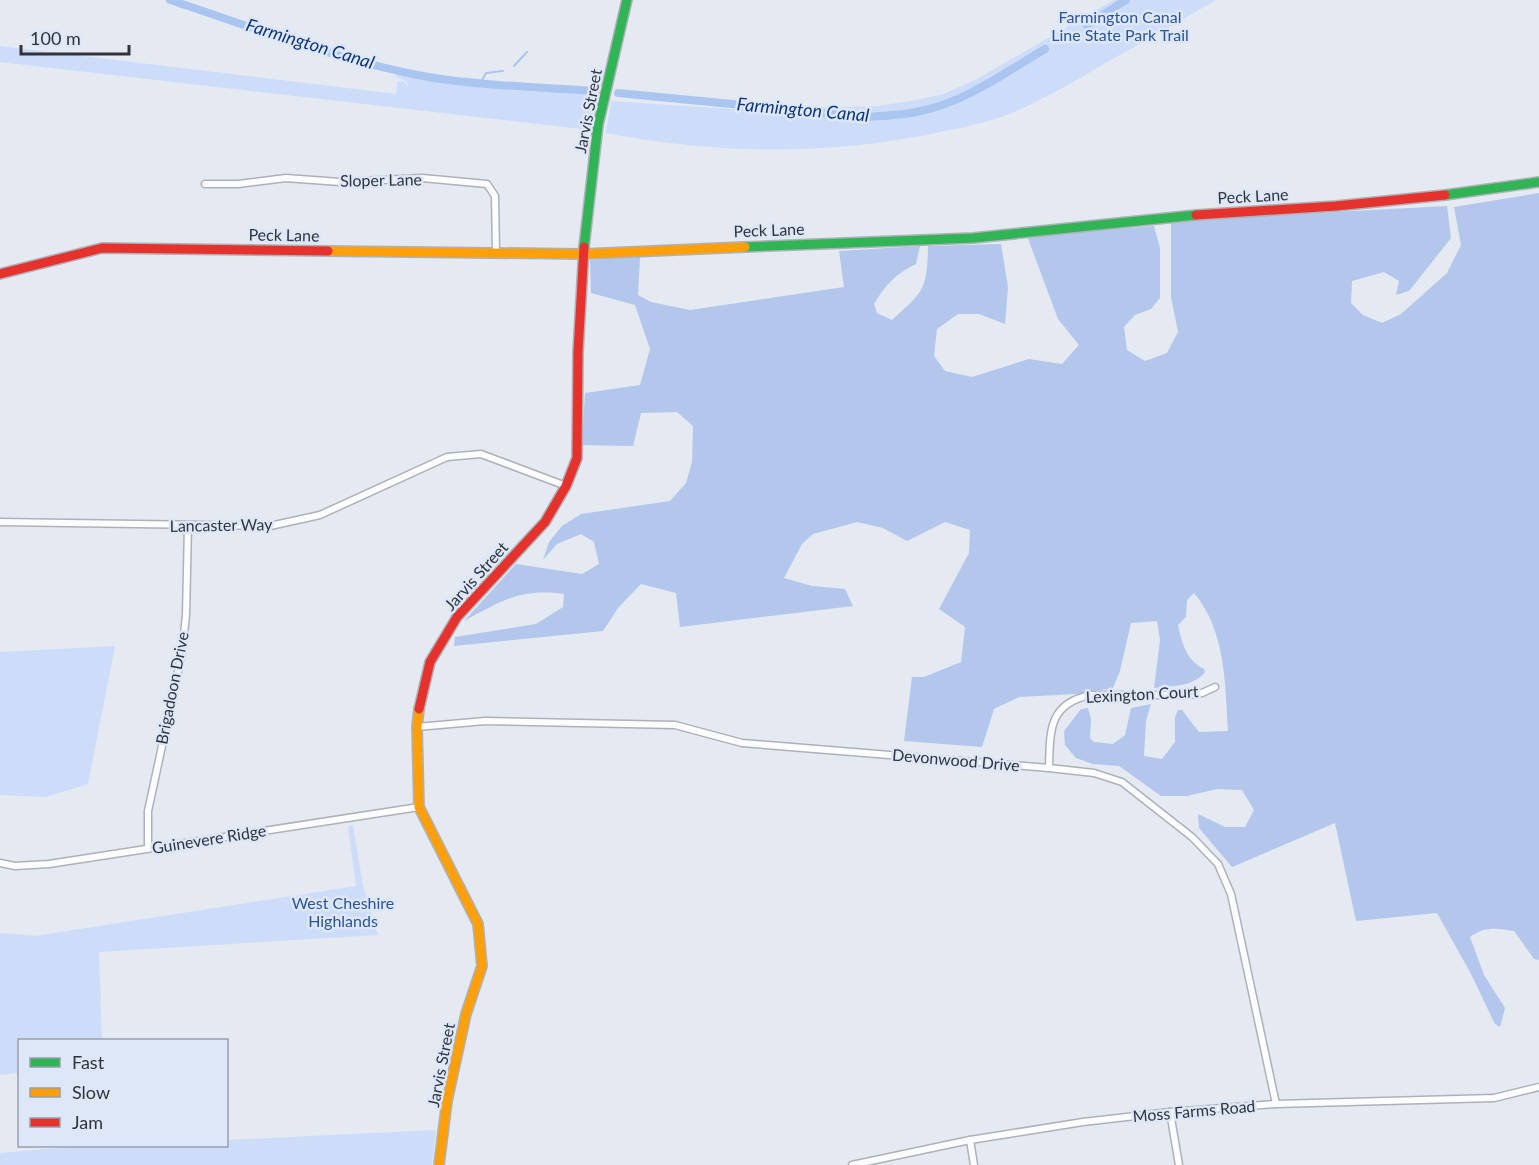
<svg xmlns="http://www.w3.org/2000/svg" width="1539" height="1165" font-family="Lato,sans-serif">
  <style>
    .green { fill: #cdddf9 }
    .forest { fill: #b2c7eb }
    .lines { fill: none; stroke-linecap: round; stroke-linejoin: round }
    .stream { stroke: #abc5f1; stroke-width: 2 }
    .canal { stroke: #abc5f1; stroke-width: 8 }
    .street-casing { stroke: #aeb1b8; stroke-width: 9 }
    .fast-casing { stroke: #aeb1b8; stroke-width: 12 }
    .slow-casing { stroke: #aeb1b8; stroke-width: 12 }
    .jam-casing { stroke: #aeb1b8; stroke-width: 12 }
    .street { stroke: #fbfcfd; stroke-width: 6 }
    .fast { stroke: #30b455; stroke-width: 9 }
    .slow { stroke: #ff9f0a; stroke-width: 9 }
    .jam { stroke: #e5322d; stroke-width: 9 }
    .labels { text-anchor: middle; stroke-width: 5; stroke-linejoin: round; paint-order: stroke }
    .park-label { font-size: 16px; fill: #2c549a; stroke: #dee7f8 }
    .street-label { font-size: 16px; fill: #30343a; stroke: #dee7f8 }
    .water-label { font-size: 18px; font-style: italic; fill: #0e3578; stroke: #dee7f8 }
  </style>
  <rect width="100%" height="100%" fill="#e4e9f2"/>
  <g class="green">
    <path d="M1114 0H1216C1178 22 1140 44 1102 65 1072 83 1041 101 1009 114 986 123 960 128 935 133 825 156 716 154 606 133L611 101 745 110 878 106 917 100 943 94 975 80Z"/>
    <polygon points="0,46 396,94 398,81 404,82 409,88 406,81 395,76 400,73 409,76 416,74 423,81 437,79 457,84 483,85 495,88 514,87 551,89 558,86 570,90 596,92 590,130 0,62"/>
    <polygon points="115,646 88,784 46,797 0,795 0,652"/>
    <polygon points="353,825 363,886 378,935 99,952 102,1040 20,1040 19,1073 0,1075 0,933 35,936 356,886 348,826"/>
    <polygon points="436,1130 432,1165 0,1165 0,1153 80,1146 226,1146 227,1140"/>
  </g>
  <path class="forest" d="M1539 193V960L1534 959 1514 931C1497 928 1484 926 1470 937L1484 975 1505 1008 1500 1027 1495 1024 1470 972 1437 913 1356 921 1335 823 1232 867 1199 828 1198 814 1225 827H1245L1254 810 1242 790 1217 789 1187 796H1161L1119 766 1093 764 1076 758 1065 745 1064 731 1081 709 1088 708 1091 719 1090 738 1094 742 1113 744 1125 735 1131 708 1151 704 1146 721 1144 756 1162 759 1175 742V717L1178 710H1182L1199 732 1228 731C1225 684 1226 631 1194 593L1187 600 1186 617 1178 625C1182 643 1186 660 1204 669L1205 672C1193 687 1172 686 1154 688L1160 640 1157 621 1131 623 1120 671 1113 688 1076 694 1019 697 994 709 982 747 904 741 912 677H924L961 662 965 627 939 609 969 553 970 530 945 522 907 541 883 528 857 522 813 534 802 544 784 578 812 586 845 589 853 606 680 627 676 593 641 584 618 608 603 631 454 646 455 637 536 624 563 607 564 594C520 588 501 601 464 621L516 564 582 574 599 564 594 542 581 534 557 544 543 560 549 542 562 526 581 514 670 501 686 483 692 462 693 426 677 412 641 413 633 446 582 445 585 393 640 385 650 349 635 305 591 293 590 260 640 257 638 295 651 302 690 310 844 287 839 251 920 246 916 264C897 273 885 285 874 304L877 313 892 320C924 291 927 290 928 246L1001 244 1008 287 1005 324 979 314H958L937 329 934 356 945 371 972 377 1029 359 1062 364 1079 345 1058 319 1027 236 1154 226 1160 248V298L1151 309 1135 315 1124 327 1127 350 1145 361 1167 353 1178 332 1171 297V221L1447 206 1451 238 1409 291 1396 295 1399 281 1384 272 1352 281 1351 303 1363 315 1382 323 1401 314 1447 273 1461 245 1454 207Z"/>
  <g class="lines">
    <g class="stream">
      <polyline points="514,66 527,52"/>
      <polyline points="480,84 486,73 503,71"/>
    </g>
    <g class="canal">
      <path d="M170 0C255 28 340 61 428 77 483 86 540 87 596 91"/>
      <polyline points="1087,25 1126,0"/>
      <path d="M618 93 866 117C884 116 903 115 921 111 965 102 1006 72 1045 49"/>
    </g>
    <defs>
      <g id="street">
        <polyline points="205,184 238,184 286,178 340,182 422,178 487,184 495,196 496,252"/>
        <polyline points="0,522 270,526 320,515 447,457 481,454 566,486"/>
        <polyline points="417,727 485,721 675,725 742,743 1049,768 1094,773 1122,782 1192,837 1218,864 1231,894 1276,1104"/>
        <path d="M1049 768C1050 732 1048 703 1091 695H1189L1202 693 1215 687"/>
        <polyline points="148,848 148,811 182,653 186,615 188,526"/>
        <polyline points="0,863 15,866 49,864 419,807"/>
        <polyline points="1170,1112 1179,1165"/>
        <polyline points="970,1140 974,1165"/>
        <polyline points="852,1165 970,1140 1083,1122 1170,1112 1276,1104 1494,1098 1539,1087"/>
      </g>
      <g id="fast">
        <polyline points="1445,195 1539,182"/>
        <polyline points="584,247 598,125 627,0"/>
        <polyline points="745,247 973,238 1196,215"/>
      </g>
      <g id="slow">
        <polyline points="328,251 583,254 745,247"/>
        <polyline points="419,709 417,727 419,807 478,924 482,966 466,1014 447,1101 439,1165"/>
      </g>
      <g id="jam">
        <polyline points="1196,215 1336,206 1445,195"/>
        <polyline points="0,274 102,248 328,251"/>
        <polyline points="419,709 430,662 457,617 545,522 566,486 577,458 578,352 584,247"/>
      </g>
    </defs>
    <use href="#street" class="street-casing"/>
    <use href="#fast" class="fast-casing"/>
    <use href="#slow" class="slow-casing"/>
    <use href="#jam" class="jam-casing"/>
    <use href="#street" class="street"/>
    <use href="#fast" class="fast"/>
    <use href="#slow" class="slow"/>
    <use href="#jam" class="jam"/>
  </g>
  <g class="labels">
    <g class="park-label">
      <text x="1120" y="23">Farmington Canal<tspan x="1120" dy="18">Line State Park Trail</tspan></text>
      <text x="343" y="909">West Cheshire<tspan x="343" dy="18">Highlands</tspan></text>
    </g>
    <g class="street-label">
      <text transform="translate(588 111) rotate(-79)" y="6">Jarvis Street</text>
      <text transform="translate(381 180) rotate(-1)" y="6">Sloper Lane</text>
      <text transform="translate(1253 196) rotate(-3)" y="6">Peck Lane</text>
      <text transform="translate(769 230) rotate(-2)" y="6">Peck Lane</text>
      <text transform="translate(284 235) rotate(1)" y="6">Peck Lane</text>
      <text transform="translate(221 525) rotate(-1)" y="6">Lancaster Way</text>
      <text transform="translate(476 576) rotate(-48)" y="6">Jarvis Street</text>
      <text transform="translate(172 688) rotate(-79)" y="6">Brigadoon Drive</text>
      <text transform="translate(1142 694) rotate(-3)" y="6">Lexington Court</text>
      <text transform="translate(956 760) rotate(5)" y="6">Devonwood Drive</text>
      <text transform="translate(209 839) rotate(-9)" y="6">Guinevere Ridge</text>
      <text transform="translate(441 1065) rotate(-79)" y="6">Jarvis Street</text>
      <text transform="translate(1194 1111) rotate(-5)" y="6">Moss Farms Road</text>
    </g>
    <g class="water-label">
      <text transform="translate(310 44) rotate(17)" y="6">Farmington Canal</text>
      <text transform="translate(803 110) rotate(5)" y="6">Farmington Canal</text>
    </g>
  </g>
  <rect x="18" y="1039" width="210" height="108" fill="#dee7f8" stroke="#989fac" stroke-width="1.5"/>
  <rect x="30" y="1058" width="30" height="9" fill="#30b455" stroke="#989fac" stroke-width="1.5"/>
  <text x="72" y="1069" font-size="18" fill="#30343a">Fast</text>
  <rect x="30" y="1088" width="30" height="9" fill="#ff9f0a" stroke="#989fac" stroke-width="1.5"/>
  <text x="72" y="1099" font-size="18" fill="#30343a">Slow</text>
  <rect x="30" y="1118" width="30" height="9" fill="#e5322d" stroke="#989fac" stroke-width="1.5"/>
  <text x="72" y="1129" font-size="18" fill="#30343a">Jam</text>
  <path d="M21 45v9h108v-9" fill="none" stroke="#30343a" stroke-width="3"/>
  <text x="30" y="45" font-size="18" fill="#30343a" stroke="#dee7f8" stroke-width="4.5" paint-order="stroke">100 m</text>
</svg>
